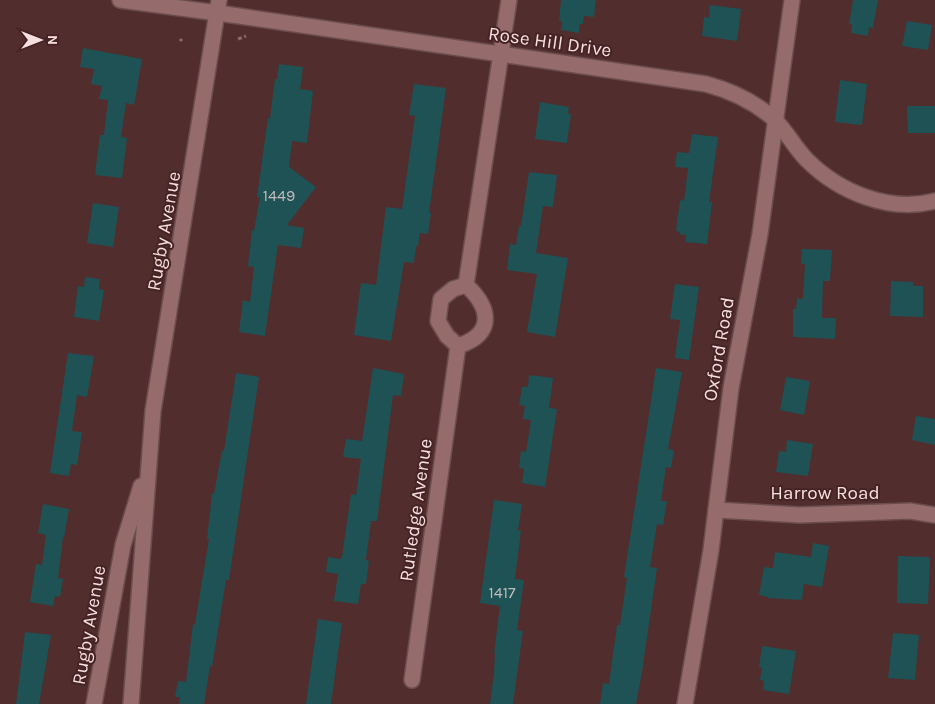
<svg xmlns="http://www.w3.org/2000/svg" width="935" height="704" font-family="Karla,sans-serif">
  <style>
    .building { fill: #1f5254 }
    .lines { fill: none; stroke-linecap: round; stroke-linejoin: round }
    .minor-casing { stroke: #6c4d4e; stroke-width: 18 }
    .tertiary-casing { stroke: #6c4d4e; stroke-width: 18 }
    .path { stroke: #8a6a6b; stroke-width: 3; stroke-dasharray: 4 2.5; stroke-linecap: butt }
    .minor { stroke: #956b6b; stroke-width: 15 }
    .tertiary { stroke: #956b6b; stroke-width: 15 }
    .labels { text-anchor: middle; stroke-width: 4; stroke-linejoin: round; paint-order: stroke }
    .number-label { font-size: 16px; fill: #c1bcbc }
    .street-label { font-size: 19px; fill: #f7dfdf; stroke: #462324 }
  </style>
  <rect width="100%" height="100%" fill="#512d2e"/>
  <g class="building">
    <polygon points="561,0 596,0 594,17 584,16 583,24 580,24 579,33 561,30 562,21 559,21"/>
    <polygon points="853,0 878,0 873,28 869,27 868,36 851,33 852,24 849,24"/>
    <polygon points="710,5 741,9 737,41 702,36 704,17 709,18"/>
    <polygon points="907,21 932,25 928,50 902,46"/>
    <polygon points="83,48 142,59 134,105 126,103 121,137 127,138 122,178 95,175 100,135 104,135 108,100 99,99 102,86 91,84 94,69 80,67"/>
    <polygon points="279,64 303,67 300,89 313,91 307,143 292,141 289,167 316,187 287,225 304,228 301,248 278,245 265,336 239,332 243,300 250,302 254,267 248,266 252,230 254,231 260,197 257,197 268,118 270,119 275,79 277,79"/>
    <polygon points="840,80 867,84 862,125 835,122"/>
    <polygon points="414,84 446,88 429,213 431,213 428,234 420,233 418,247 416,246 414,263 404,262 391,341 354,335 361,283 376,285 386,207 402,209 415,116 409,115"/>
    <polygon points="540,102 569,107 568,114 571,114 567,143 535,139"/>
    <polygon points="907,106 935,106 935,133 908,133"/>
    <polygon points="692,134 718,137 709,202 712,202 707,244 686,242 686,235 679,234 680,232 676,231 680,200 684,201 688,168 675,167 677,152 689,153"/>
    <polygon points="529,172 557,175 553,207 543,206 536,253 568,258 555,337 527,332 537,274 507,270 510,244 516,245 519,226 521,226"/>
    <polygon points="93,203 119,207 113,247 87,243"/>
    <polygon points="802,249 832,250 830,281 823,281 822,318 836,318 835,339 793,337 793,309 796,309 797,298 803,299 805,264 801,264"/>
    <polygon points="85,277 100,279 99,289 104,290 99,321 74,317 78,286 84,287"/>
    <polygon points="891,281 913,282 913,286 923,286 923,317 890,316"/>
    <polygon points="675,284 699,287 689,360 675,358 680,320 670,319"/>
    <polygon points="68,353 94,356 87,397 77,395 72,431 82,432 77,465 71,464 69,476 50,473"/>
    <polygon points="373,368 404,374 401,396 393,395 377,521 371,521 366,560 369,561 366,584 361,584 358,604 334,601 338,574 326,572 328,557 340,559 342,557 351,494 356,495 361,459 343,457 346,439 362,441"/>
    <polygon points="656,368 682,372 668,449 674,450 671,468 666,467 661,501 667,501 663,525 657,524 650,567 657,568 642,672 636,704 600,704 603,683 609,684 617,625 620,625 621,618 627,578 624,577"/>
    <polygon points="236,373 259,377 229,580 226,580 212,667 210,666 204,704 179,704 180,697 175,697 178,681 186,682 193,624 195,624 209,539 207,539 212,494 214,494 222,451 224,451"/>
    <polygon points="529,375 553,378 549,408 557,409 545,487 522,483 524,469 519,468 521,451 526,452 531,420 523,419 525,406 519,405 522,387 528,387"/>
    <polygon points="786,377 810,381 804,415 780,410"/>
    <polygon points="916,416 935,419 935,445 912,440"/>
    <polygon points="787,440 813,444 808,476 776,472 779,451 786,452"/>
    <polygon points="494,500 522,504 518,530 521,531 515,579 524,580 517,630 523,631 513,704 490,704 494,672 495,653 494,653 500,606 480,603"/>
    <polygon points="43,504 69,509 64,538 63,537 58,578 63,579 60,597 55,596 53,606 30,602 36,564 42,565 46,535 38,533"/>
    <polygon points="813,543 829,546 822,587 804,584 802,600 768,598 768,597 759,595 764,567 773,568 775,552 811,557"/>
    <polygon points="898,556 930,557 928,604 897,603"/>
    <polygon points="318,619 342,623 331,704 306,704"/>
    <polygon points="25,632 51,635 39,704 16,704"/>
    <polygon points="893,633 919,635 915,680 888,678"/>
    <polygon points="762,646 796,651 789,694 763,690 764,681 760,680 762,668 759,667"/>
  </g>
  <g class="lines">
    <defs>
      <g id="minor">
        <path d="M218 13 706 84C732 91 753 101 773 118 786 130 794 147 807 160 839 192 889 213 935 201"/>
        <polyline points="466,285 509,0"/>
        <polyline points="458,346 447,336 438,321 441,299 453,289 466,285"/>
        <path d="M458 346C495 334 491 308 466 285"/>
        <polyline points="716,510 800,515 910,511 935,515"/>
        <polyline points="412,680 458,346"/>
        <polyline points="685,704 711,550 731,388 760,234 792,0"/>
      </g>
      <g id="tertiary">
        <polyline points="120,0 218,13"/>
        <polyline points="94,704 123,545 141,486"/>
        <polyline points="131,704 153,411 219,0"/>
      </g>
    </defs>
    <use href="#minor" class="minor-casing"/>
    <use href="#tertiary" class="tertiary-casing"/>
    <g class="path">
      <polyline points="238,39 246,36"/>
      <polyline points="180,41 182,39"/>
    </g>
    <use href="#minor" class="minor"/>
    <use href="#tertiary" class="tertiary"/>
  </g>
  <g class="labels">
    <g class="number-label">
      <text x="279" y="201">1449</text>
      <text x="502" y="598">1417</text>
    </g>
    <g class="street-label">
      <text transform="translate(550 41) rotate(8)" y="7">Rose Hill Drive</text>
      <text transform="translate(163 231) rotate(-80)" y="7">Rugby Avenue</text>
      <text transform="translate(718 349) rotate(-80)" y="7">Oxford Road</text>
      <text x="825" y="499">Harrow Road</text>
      <text transform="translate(415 510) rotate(-82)" y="7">Rutledge Avenue</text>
      <text transform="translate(88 625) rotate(-80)" y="7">Rugby Avenue</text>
    </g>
  </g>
  <g transform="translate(40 40) rotate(90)" stroke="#462324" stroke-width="4" paint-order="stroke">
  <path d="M0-4L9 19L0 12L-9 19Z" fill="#f7dfdf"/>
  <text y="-8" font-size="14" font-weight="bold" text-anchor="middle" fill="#f7dfdf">N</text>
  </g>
</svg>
